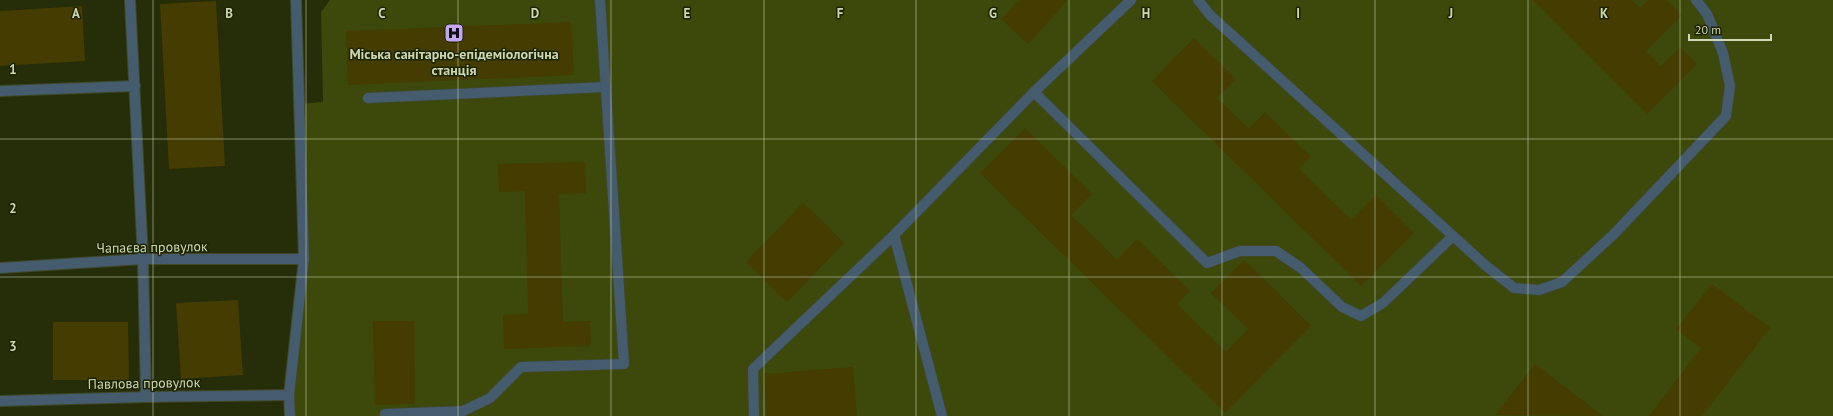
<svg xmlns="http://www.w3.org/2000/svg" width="1833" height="416" font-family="'PT Sans',sans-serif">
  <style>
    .green { fill: #3c490a }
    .building { fill: #443c00 }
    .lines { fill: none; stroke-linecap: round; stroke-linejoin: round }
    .minor-casing { stroke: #404825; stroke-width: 12 }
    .minor { stroke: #445c6e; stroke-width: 10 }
    .grid { fill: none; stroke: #cdd7b5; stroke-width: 1; stroke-opacity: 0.55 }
    .labels { text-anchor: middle; stroke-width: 3; stroke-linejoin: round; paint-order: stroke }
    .poi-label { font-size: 14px; font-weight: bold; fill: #cdd7b5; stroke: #1c2301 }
    .street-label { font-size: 14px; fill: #cdd7b5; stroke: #1c2301 }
    .grid-label { font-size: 13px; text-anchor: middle; font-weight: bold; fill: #cdd7b5; stroke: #1c2301; stroke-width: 3; stroke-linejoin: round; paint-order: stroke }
  </style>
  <rect width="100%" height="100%" fill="#252d09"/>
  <polygon class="green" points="330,0 1833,0 1833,416 290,416 304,259 299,104 323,102 321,12"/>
  <g class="building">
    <polygon points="1019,0 1068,0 1028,44 1001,19"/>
    <polygon points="1533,0 1632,0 1640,8 1649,0 1666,0 1682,15 1646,51 1661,66 1680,47 1697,64 1647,114"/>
    <polygon points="216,1 225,166 169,169 160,4"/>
    <polygon points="82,6 85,61 0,66 0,11"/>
    <polygon points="571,22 574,75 348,85 346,31"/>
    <polygon points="1194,38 1236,79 1217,98 1249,129 1265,112 1311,157 1299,169 1351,220 1376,195 1414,233 1361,286 1152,81"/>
    <polygon points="1025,128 1092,194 1071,215 1117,260 1137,239 1190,291 1177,304 1226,352 1248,329 1211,293 1244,260 1311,326 1225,413 980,173"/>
    <polygon points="585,162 586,193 559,194 563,322 590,321 591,346 504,349 503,315 528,314 525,191 499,192 498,164"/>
    <polygon points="803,203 844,243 787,302 746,262"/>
    <polygon points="1712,284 1770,328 1702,416 1649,416 1701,348 1676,329"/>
    <polygon points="238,300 243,375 181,379 176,303"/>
    <polygon points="373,321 414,321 415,404 375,405"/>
    <polygon points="53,322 128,322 129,380 53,380"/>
    <polygon points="1535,364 1603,416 1495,415"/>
    <polygon points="853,367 857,416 767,416 764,374"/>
  </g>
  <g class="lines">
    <defs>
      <g id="minor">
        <polyline points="130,0 143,259 146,397"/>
        <polyline points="1131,0 1034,92 1207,263 1240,251 1276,251 1301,268 1342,307 1361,316 1383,303 1453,236"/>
        <polyline points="1198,0 1210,15 1485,265 1514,288 1539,290 1562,282 1614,234 1726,116 1730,86 1723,53 1707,14 1696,0"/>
        <polyline points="0,91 135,86"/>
        <polyline points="368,98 606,87"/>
        <polyline points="0,268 143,259 304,259"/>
        <polyline points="0,401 146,397 289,395"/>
        <polyline points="385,414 463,411 490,398 521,367 624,364 600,0"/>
        <polyline points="290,416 289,395 304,259 296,0"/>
        <polyline points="754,416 753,369 894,235"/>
        <polyline points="942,416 894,235 1034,92"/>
      </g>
    </defs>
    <use href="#minor" class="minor-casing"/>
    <use href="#minor" class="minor"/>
  </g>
  <path class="grid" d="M153 0V416M306 0V416M458 0V416M611 0V416M764 0V416M916 0V416M1069 0V416M1222 0V416M1375 0V416M1528 0V416M1680 0V416M0 139H1833M0 277H1833"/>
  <defs>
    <symbol id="hospital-square" viewBox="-11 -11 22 22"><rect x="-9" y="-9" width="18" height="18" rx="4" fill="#c3a7f2" stroke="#1c2301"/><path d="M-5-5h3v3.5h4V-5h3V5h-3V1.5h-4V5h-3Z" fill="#111"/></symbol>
  </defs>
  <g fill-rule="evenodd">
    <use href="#hospital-square" x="443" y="22" width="22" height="22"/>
  </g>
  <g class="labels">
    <g class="poi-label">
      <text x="454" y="59">Міська санітарно-епідеміологічна<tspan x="454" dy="16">станція</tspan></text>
    </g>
    <g class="street-label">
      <text transform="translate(152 247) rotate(-1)" y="5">Чапаєва провулок</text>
      <text transform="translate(144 383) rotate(-1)" y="5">Павлова провулок</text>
    </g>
  </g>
  <g class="grid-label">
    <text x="76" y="18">A</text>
    <text x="229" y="18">B</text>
    <text x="382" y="18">C</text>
    <text x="535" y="18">D</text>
    <text x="687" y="18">E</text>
    <text x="840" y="18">F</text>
    <text x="993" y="18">G</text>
    <text x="1146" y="18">H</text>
    <text x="1298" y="18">I</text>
    <text x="1451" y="18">J</text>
    <text x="1604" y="18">K</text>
    <text x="13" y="74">1</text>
    <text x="13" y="213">2</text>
    <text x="13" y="351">3</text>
  </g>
  <path d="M1689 34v6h82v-6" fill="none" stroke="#cdd7b5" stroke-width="2"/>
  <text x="1695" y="34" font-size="12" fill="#cdd7b5" stroke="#1c2301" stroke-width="3" paint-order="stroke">20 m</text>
</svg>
